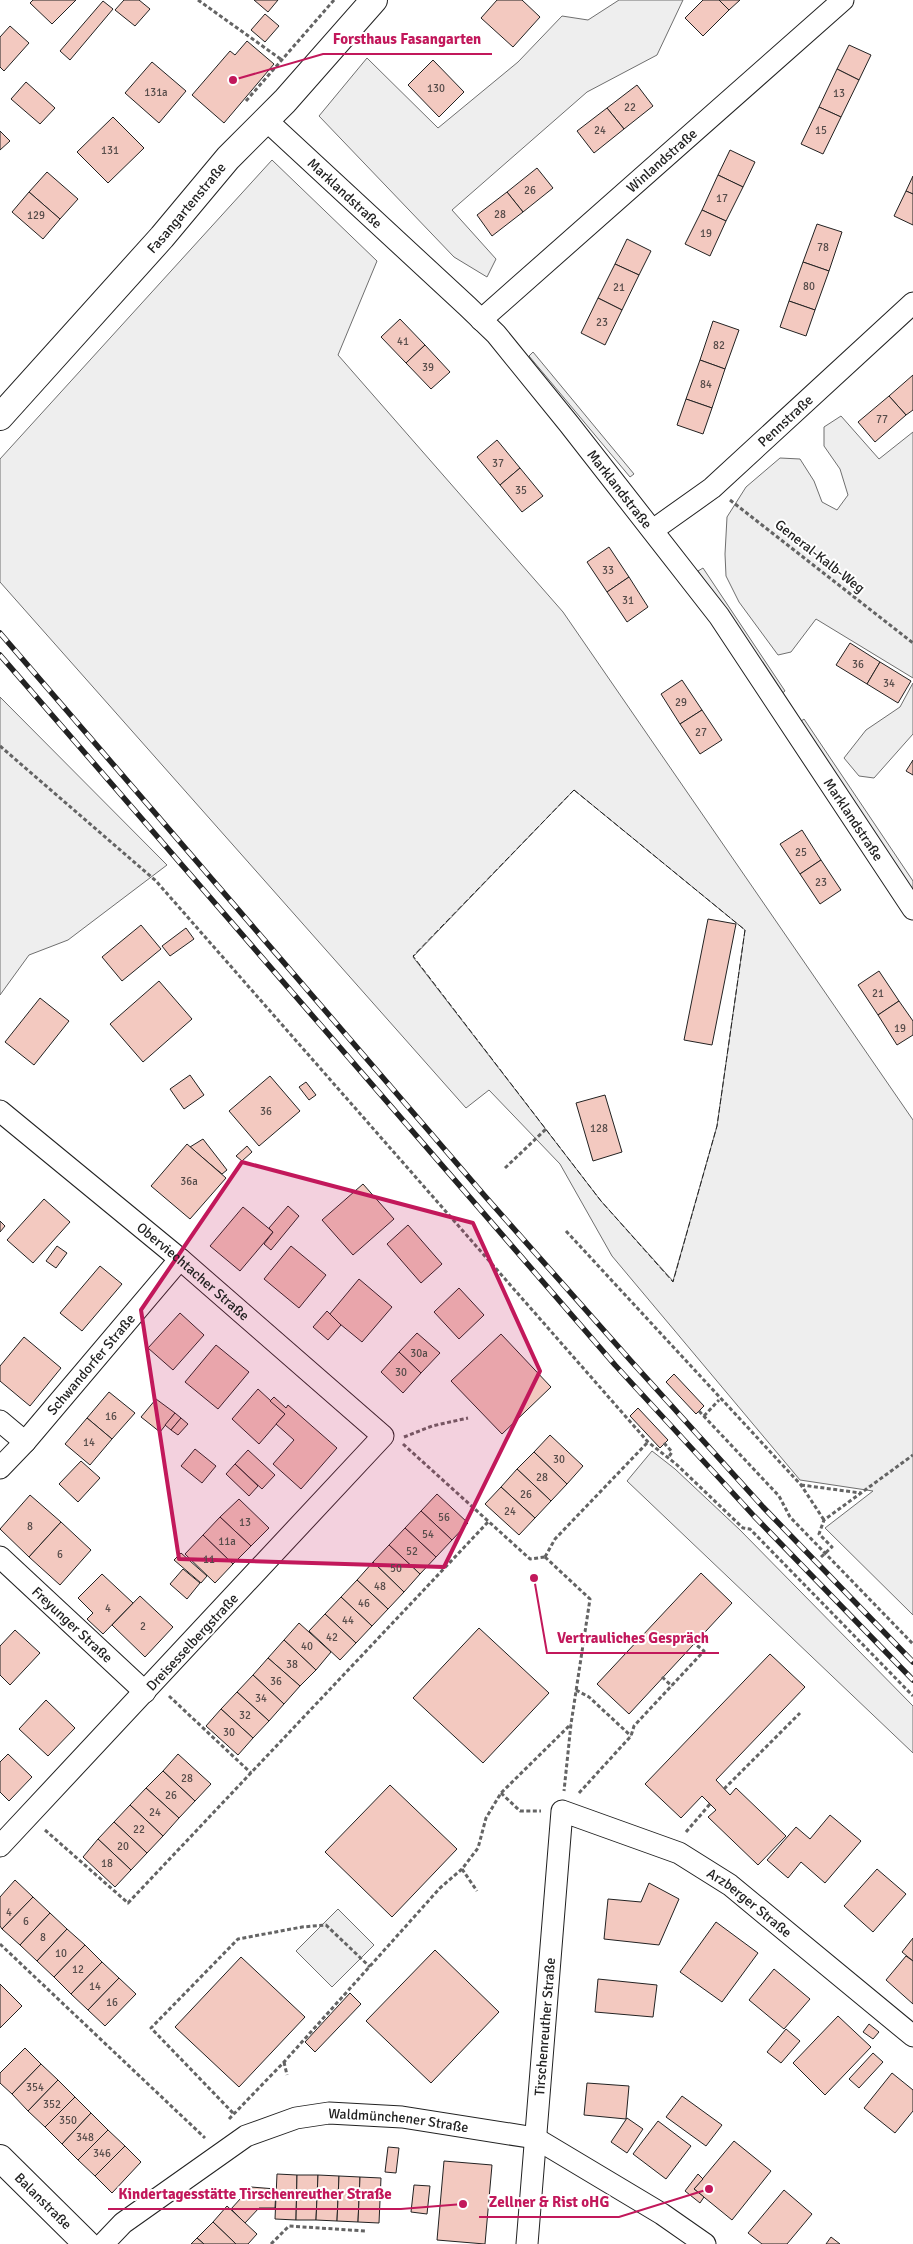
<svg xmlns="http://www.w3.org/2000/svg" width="913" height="2244" font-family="Signika,sans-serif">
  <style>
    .green { fill: #eee; stroke: #6f6f6f; fill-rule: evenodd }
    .parking { fill: #ededed; stroke: #6f6f6f }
    .building { fill: #f3c9c0; stroke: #222 }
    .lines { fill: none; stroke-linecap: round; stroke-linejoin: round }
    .minor-casing { stroke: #222; stroke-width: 23 }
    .tertiary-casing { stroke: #222; stroke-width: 28 }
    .path { stroke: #646464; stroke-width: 3; stroke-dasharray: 4 2.5; stroke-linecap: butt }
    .minor { stroke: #fff; stroke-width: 21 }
    .tertiary { stroke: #fff; stroke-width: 26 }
    .rail-casing { stroke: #222; stroke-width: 5.5 }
    .rail { stroke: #fff; stroke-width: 4; stroke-dasharray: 11; stroke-linecap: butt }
    .fence { stroke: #222; stroke-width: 1; stroke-dasharray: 6 2.5; stroke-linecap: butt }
    .marked { fill: #c2185b; fill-opacity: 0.2; stroke: #c2185b; stroke-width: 4; stroke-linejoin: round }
    .labels { text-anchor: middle; stroke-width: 4; stroke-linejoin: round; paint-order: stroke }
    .number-label { font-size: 11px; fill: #564c4a }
    .street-label { font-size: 14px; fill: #222; stroke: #fff }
    .leader { fill: none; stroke: #c2185b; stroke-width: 2 }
    .callout-dot { fill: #c2185b; stroke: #fff; stroke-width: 2 }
    .callout-label { font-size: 15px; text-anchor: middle; font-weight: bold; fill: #c2185b; stroke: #fff; stroke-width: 4; stroke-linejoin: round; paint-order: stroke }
  </style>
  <rect width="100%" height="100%" fill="#fff"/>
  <g class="green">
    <polygon points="619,0 683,0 657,55 587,92 452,210 496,259 487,277 454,257 319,116 367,58 438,128 518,62 562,16 588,20"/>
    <path d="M272 160 377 261 338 355 563 612 913 1120V1615L825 1528 873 1491 800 1480 612 1256 560 1164 489 1090 466 1108 0 582V459ZM574 790 745 930 717 1126 673 1281 601 1201 413 957Z"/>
    <polygon points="841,416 879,459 913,432 913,678 816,619 791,652 778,655 739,602 726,576 725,554 727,517 746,487 780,458 800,459 814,481 822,502 837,510 848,495 840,469 824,446 824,427"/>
    <polygon points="913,683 913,734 874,778 859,776 844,758 866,730 900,707"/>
    <polygon points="0,697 167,865 68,940 29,955 0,995"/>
    <polygon points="652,1451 675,1469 740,1530 913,1706 913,1753 627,1481"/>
    <polygon points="338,1909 374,1945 332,1987 296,1951"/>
  </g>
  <g class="parking">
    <polygon points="533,352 634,474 630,477 529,356"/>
    <polygon points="703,568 785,691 781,694 698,571"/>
    <polygon points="804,719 913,881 913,890 800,722"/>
  </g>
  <g class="building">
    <polygon points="33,0 76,0 52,24 30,3"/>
    <polygon points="124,0 139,0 150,9 135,26 115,10"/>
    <polygon points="254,0 278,0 268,12"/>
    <polygon points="497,0 522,0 540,17 513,47 481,18"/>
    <polygon points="703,0 719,0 729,10 703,36 685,18"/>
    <polygon points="719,0 740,0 729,10"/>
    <polygon points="103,1 113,9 70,60 60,51"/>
    <polygon points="265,14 279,26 265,42 251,30"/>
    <polygon points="10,26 29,43 4,71 0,67 0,37"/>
    <polygon points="247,41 274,64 224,123 192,95 230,51 235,55"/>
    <polygon points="849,45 871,55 859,80 837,69"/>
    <polygon points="433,60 464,92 439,117 408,85"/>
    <polygon points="152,62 186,91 159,123 125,93"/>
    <polygon points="837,69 859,80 841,117 819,107"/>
    <polygon points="26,82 55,108 40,124 11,99"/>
    <polygon points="637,85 653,106 624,129 607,108"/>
    <polygon points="819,107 841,117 823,154 801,144"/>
    <polygon points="607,108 624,129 594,153 577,131"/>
    <polygon points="113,117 144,148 108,183 77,152"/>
    <polygon points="0,131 10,141 0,150"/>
    <polygon points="730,150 755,162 743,187 718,175"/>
    <polygon points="537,168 553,188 523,212 507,192"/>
    <polygon points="47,172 78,199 60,219 29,192"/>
    <polygon points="718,175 743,187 726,221 702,210"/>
    <polygon points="913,176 913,194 906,191"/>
    <polygon points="906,191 913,194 913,225 894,216"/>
    <polygon points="29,192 60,219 43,239 12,212"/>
    <polygon points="507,192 523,212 492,236 477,215"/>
    <polygon points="702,210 726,221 710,256 685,244"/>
    <polygon points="817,224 842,232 829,271 803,262"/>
    <polygon points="627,239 651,251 639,275 615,264"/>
    <polygon points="803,262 829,271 815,310 789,301"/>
    <polygon points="615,264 639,275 622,310 598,298"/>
    <polygon points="598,298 622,310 605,345 581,333"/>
    <polygon points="789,301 815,310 806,336 780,327"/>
    <polygon points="400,319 425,345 406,363 381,337"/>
    <polygon points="713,321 739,330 725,369 700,360"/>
    <polygon points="425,345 450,372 431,389 406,363"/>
    <polygon points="700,360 725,369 712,408 686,399"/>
    <polygon points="913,375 913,410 906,415 889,396"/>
    <polygon points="889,396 906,415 875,442 858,422"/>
    <polygon points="686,399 712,408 703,434 677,425"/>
    <polygon points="497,440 520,468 500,485 477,457"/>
    <polygon points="520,468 543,496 522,512 500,485"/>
    <polygon points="609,547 629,577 607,592 587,562"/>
    <polygon points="629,577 648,607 627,622 607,592"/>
    <polygon points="850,643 880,662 867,684 836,665"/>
    <polygon points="880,662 911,681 898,703 867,684"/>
    <polygon points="682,680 702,710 680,724 661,694"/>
    <polygon points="702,710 722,740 700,754 680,724"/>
    <polygon points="913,760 913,775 906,771"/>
    <polygon points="802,830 821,860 800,874 780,844"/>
    <polygon points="821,860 841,890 820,904 800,874"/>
    <polygon points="708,919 736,924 712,1045 684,1040"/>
    <polygon points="141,925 161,949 122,981 102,957"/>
    <polygon points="186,928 194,939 170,956 162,946"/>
    <polygon points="879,971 899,1001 878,1015 858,985"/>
    <polygon points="159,981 192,1019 143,1062 110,1024"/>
    <polygon points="40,998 69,1021 34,1065 5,1042"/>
    <polygon points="899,1001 913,1021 913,1035 897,1045 878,1015"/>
    <polygon points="190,1075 204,1095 184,1109 170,1089"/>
    <polygon points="270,1076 300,1111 259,1146 229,1111"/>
    <polygon points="306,1082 316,1095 309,1100 299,1087"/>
    <polygon points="605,1095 622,1152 593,1161 576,1103"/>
    <polygon points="203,1139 227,1170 222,1174 190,1147"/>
    <polygon points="187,1144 226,1178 190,1219 151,1186"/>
    <polygon points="247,1146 252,1152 242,1161 236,1156"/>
    <polygon points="363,1184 394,1219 353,1255 322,1220"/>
    <polygon points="44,1199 70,1222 33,1263 7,1240"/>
    <polygon points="288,1206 299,1216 271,1250 264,1244 273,1232 269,1228"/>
    <polygon points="243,1207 273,1232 240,1271 210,1246"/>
    <polygon points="0,1221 5,1226 0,1232"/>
    <polygon points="408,1225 442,1264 421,1283 387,1244"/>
    <polygon points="57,1246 67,1253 56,1268 46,1261"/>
    <polygon points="291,1246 326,1275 299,1308 264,1279"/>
    <polygon points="100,1266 122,1284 82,1331 60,1313"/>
    <polygon points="359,1279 392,1307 362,1342 329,1315"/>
    <polygon points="459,1288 484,1315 459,1339 434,1312"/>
    <polygon points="327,1311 341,1325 328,1340 313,1327"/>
    <polygon points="180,1313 204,1335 173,1370 148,1348"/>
    <polygon points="417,1333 440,1353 421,1373 399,1352"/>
    <polygon points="501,1334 551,1387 502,1434 451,1381"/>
    <polygon points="24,1337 61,1368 30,1406 0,1381 0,1366"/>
    <polygon points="216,1345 249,1372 218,1409 185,1382"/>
    <polygon points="399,1352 421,1373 403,1393 381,1372"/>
    <polygon points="674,1374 704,1406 696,1414 666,1382"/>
    <polygon points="258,1389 285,1414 259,1444 232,1419"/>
    <polygon points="109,1392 135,1413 112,1439 87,1418"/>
    <polygon points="274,1397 286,1408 288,1405 337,1448 301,1489 273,1464 294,1440 276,1424 285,1414 270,1401"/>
    <polygon points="156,1399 175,1413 160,1432 141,1417"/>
    <polygon points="638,1408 668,1440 660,1448 630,1416"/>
    <polygon points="175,1413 181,1418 171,1430 165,1425"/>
    <polygon points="87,1418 112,1439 90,1465 65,1444"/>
    <polygon points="181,1418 188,1424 178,1435 171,1430"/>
    <polygon points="550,1435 583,1466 567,1484 534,1452"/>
    <polygon points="195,1449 216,1466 202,1483 181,1466"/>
    <polygon points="248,1450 275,1475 262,1489 235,1464"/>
    <polygon points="534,1452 567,1484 551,1501 517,1469"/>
    <polygon points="81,1461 100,1478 78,1502 59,1484"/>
    <polygon points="235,1464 258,1486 249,1496 226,1474"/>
    <polygon points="517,1469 551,1501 535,1518 501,1487"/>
    <polygon points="501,1487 535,1518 519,1535 485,1504"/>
    <polygon points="437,1494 468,1523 452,1540 421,1511"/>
    <polygon points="30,1495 61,1522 29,1557 0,1529"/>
    <polygon points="239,1499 269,1528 251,1546 220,1517"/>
    <polygon points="421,1511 452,1540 436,1557 405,1528"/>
    <polygon points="220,1517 251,1546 233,1564 203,1535"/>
    <polygon points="61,1522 91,1550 60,1585 29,1557"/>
    <polygon points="405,1528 436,1557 420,1574 389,1545"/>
    <polygon points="203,1535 233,1564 215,1583 185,1554"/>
    <polygon points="389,1545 420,1574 404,1592 373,1562"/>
    <polygon points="181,1553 207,1576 201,1583 174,1560"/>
    <polygon points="373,1562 404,1592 388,1609 357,1580"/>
    <polygon points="183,1569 200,1583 187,1599 170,1584"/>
    <polygon points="701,1573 732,1603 629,1714 597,1684"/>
    <polygon points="102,1574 133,1603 103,1634 87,1619 93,1613 78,1598"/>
    <polygon points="357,1580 388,1609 372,1626 341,1597"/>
    <polygon points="140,1596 173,1627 145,1657 112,1625"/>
    <polygon points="341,1597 372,1626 356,1643 325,1614"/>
    <polygon points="325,1614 356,1643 340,1660 309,1631"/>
    <polygon points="299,1623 331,1652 316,1670 284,1640"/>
    <polygon points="479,1628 549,1693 483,1763 413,1698"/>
    <polygon points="15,1630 40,1653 10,1685 0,1675 0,1646"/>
    <polygon points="284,1640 316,1670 300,1686 268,1658"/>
    <polygon points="770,1654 805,1687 716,1780 730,1795 736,1788 786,1836 758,1865 708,1817 716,1810 702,1796 681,1818 645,1784"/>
    <polygon points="268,1658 300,1686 284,1704 253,1675"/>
    <polygon points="253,1675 284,1704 269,1721 237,1692"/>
    <polygon points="237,1692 269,1721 253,1738 221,1709"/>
    <polygon points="46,1700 75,1728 48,1756 19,1729"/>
    <polygon points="221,1709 253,1738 238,1755 206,1726"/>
    <polygon points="8,1754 32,1777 9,1801 0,1792 0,1762"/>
    <polygon points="178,1754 211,1784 195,1801 163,1771"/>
    <polygon points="163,1771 195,1801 179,1818 146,1788"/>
    <polygon points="390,1785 457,1849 392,1917 325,1852"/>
    <polygon points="146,1788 179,1818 163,1836 130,1805"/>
    <polygon points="130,1805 163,1836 147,1853 114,1822"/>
    <polygon points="830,1815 861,1841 825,1883 801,1862 788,1878 767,1860 796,1827 810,1839"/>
    <polygon points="114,1822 147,1853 131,1870 98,1839"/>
    <polygon points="98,1839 131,1870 115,1887 83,1857"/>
    <polygon points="877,1869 906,1894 873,1932 844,1906"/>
    <polygon points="15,1880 33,1897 2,1929 0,1926 0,1897"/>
    <polygon points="649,1883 679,1899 659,1945 604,1939 608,1899 641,1902"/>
    <polygon points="33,1897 50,1913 20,1945 2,1929"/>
    <polygon points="50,1913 67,1929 37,1961 20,1945"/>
    <polygon points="716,1922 758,1953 722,2002 680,1972"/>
    <polygon points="67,1929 85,1945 54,1977 37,1961"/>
    <polygon points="913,1938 913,1961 902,1952"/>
    <polygon points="85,1945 102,1962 71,1994 54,1977"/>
    <polygon points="435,1950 499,2012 431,2083 366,2021"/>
    <polygon points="906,1956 913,1961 913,2004 886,1980"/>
    <polygon points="241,1957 305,2017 239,2087 175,2027"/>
    <polygon points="102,1962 119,1978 88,2010 71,1994"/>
    <polygon points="774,1969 810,1999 784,2029 749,2000"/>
    <polygon points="119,1978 136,1994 105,2026 88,2010"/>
    <polygon points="598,1979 657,1985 653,2017 595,2012"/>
    <polygon points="0,1984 22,2006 0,2028"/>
    <polygon points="350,1993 361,2004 315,2052 305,2042"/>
    <polygon points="838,2016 871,2047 825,2095 793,2063"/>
    <polygon points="869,2024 879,2032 873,2039 863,2032"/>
    <polygon points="786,2029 800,2041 781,2063 767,2052"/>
    <polygon points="25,2048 41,2064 12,2094 0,2083 0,2073"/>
    <polygon points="873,2053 883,2062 859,2088 849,2079"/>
    <polygon points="41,2064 58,2080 28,2111 12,2094"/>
    <polygon points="892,2073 913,2090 913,2111 895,2133 864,2108"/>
    <polygon points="58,2080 75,2097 45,2127 28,2111"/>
    <polygon points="587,2083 629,2086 626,2119 584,2115"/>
    <polygon points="682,2096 722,2125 706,2146 666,2117"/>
    <polygon points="75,2097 91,2113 62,2144 45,2127"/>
    <polygon points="91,2113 108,2130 78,2160 62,2144"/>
    <polygon points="627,2118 643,2129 627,2153 611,2142"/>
    <polygon points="658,2121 691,2146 666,2179 633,2154"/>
    <polygon points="108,2130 125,2146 95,2176 78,2160"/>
    <polygon points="734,2141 771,2171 732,2220 694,2189"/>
    <polygon points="125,2146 141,2162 112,2193 95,2176"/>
    <polygon points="388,2147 399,2148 396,2173 385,2172"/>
    <polygon points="444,2161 492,2165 485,2244 437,2240"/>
    <polygon points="277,2174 297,2175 296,2220 275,2219"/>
    <polygon points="698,2174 703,2179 694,2189 704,2197 700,2203 685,2191"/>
    <polygon points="297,2175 318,2175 316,2220 296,2220"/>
    <polygon points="318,2175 339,2176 337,2221 316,2220"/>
    <polygon points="339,2176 360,2177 358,2222 337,2221"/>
    <polygon points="360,2177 381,2178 379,2223 358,2222"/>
    <polygon points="414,2185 430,2186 427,2214 411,2212"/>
    <polygon points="251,2187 276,2189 275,2208 259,2208 245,2223 231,2209"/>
    <polygon points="784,2190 812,2214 787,2244 762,2244 748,2233"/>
    <polygon points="227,2206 257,2234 248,2244 236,2244 213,2222"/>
    <polygon points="213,2222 236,2244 204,2244 197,2238"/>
    <polygon points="831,2237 840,2244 826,2244"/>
    <polygon points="197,2238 204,2244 191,2244"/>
  </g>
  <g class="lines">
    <defs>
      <g id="minor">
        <path id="s1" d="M265 119 467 306 496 334 569 424 719 616 913 909"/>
        <path id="s2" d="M481 320 843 0"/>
        <path id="s3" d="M653 530 712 488 913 303"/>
        <path id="s4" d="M0 1111 180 1259 383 1436 0 1846"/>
        <polyline points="0,1421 25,1442"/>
        <path id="s5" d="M0 1468 25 1442 180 1259"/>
        <path id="s6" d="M0 1557 145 1692"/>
        <path id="s7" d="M103 2244 123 2223 246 2136 296 2118 329 2113 402 2117 535 2138 662 2214 705 2244"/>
        <path id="s8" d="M527 2244 562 1811 679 1853 730 1885 913 2036"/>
      </g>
      <g id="tertiary">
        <path id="s9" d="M0 417 162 237 228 158 285 101 374 0"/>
        <path id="s10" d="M0 2158 87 2244"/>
      </g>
    </defs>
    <use href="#minor" class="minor-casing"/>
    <use href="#tertiary" class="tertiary-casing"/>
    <g class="path">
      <polyline points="198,0 282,60"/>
      <polyline points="246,101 334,0"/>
      <polyline points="730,500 913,643"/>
      <polyline points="0,746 156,881 648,1442 676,1464 743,1528 750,1529 913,1696"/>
      <polyline points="505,1168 546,1129"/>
      <polyline points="566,1231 801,1485 824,1520"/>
      <polyline points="699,1411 779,1496 790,1517 913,1644"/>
      <polyline points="704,1416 719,1400"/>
      <polyline points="404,1437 432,1426 468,1418"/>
      <polyline points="664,1443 672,1452 668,1458"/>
      <polyline points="403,1444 530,1559 545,1557"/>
      <polyline points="801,1485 861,1493"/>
      <polyline points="545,1557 590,1599 571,1724 564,1791"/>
      <polyline points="545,1557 555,1539 648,1442"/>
      <polyline points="821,1557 832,1547 819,1534 824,1520 913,1455"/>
      <polyline points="662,1677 672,1686"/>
      <polyline points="576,1690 589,1697 631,1736"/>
      <polyline points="169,1696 251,1773"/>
      <polyline points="724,1789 800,1713"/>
      <polyline points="501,1793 520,1811 541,1811"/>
      <polyline points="579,1793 631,1736 634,1726 704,1651 694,1643"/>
      <polyline points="45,1830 128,1903 488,1522"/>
      <polyline points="686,1832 710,1804"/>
      <polyline points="462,1869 477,1891"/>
      <polyline points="0,1944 205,2138"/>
      <polyline points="284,2062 287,2075"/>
      <polyline points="233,2113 151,2028 238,1939 302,1927 326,1925 370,1967"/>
      <polyline points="229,2119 284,2062 440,1888 462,1869 478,1848 486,1818 501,1793 571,1724"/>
      <polyline points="271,2244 289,2226 365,2231"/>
    </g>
    <use href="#minor" class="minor"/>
    <use href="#tertiary" class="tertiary"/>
    <defs>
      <g id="rail">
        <polyline points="0,633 484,1195 631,1361 763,1507 913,1662"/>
        <polyline points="0,655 615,1365 754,1516 913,1680"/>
      </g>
    </defs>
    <use href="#rail" class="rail-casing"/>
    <use href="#rail" class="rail"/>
    <polygon class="fence" points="574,790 745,930 717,1126 673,1282 601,1201 413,956"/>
  </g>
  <path class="marked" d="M242 1162 473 1223 540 1371 444 1567 179 1559 141 1310Z"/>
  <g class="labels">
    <g class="number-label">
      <text x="436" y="92">130</text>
      <text x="156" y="96">131a</text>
      <text x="839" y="97">13</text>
      <text x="630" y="111">22</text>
      <text x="600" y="134">24</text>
      <text x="821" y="134">15</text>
      <text x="110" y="154">131</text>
      <text x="530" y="194">26</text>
      <text x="722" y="202">17</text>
      <text x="500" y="218">28</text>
      <text x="36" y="219">129</text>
      <text x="706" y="237">19</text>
      <text x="823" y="251">78</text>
      <text x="809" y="290">80</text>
      <text x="619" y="291">21</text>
      <text x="602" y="326">23</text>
      <text x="403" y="345">41</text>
      <text x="719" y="349">82</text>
      <text x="428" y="371">39</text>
      <text x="706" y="388">84</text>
      <text x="882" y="423">77</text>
      <text x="498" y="467">37</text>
      <text x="521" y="494">35</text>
      <text x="608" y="574">33</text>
      <text x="628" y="604">31</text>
      <text x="858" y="668">36</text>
      <text x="889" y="687">34</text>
      <text x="681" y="706">29</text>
      <text x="701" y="736">27</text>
      <text x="801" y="856">25</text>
      <text x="821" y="886">23</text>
      <text x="878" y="997">21</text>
      <text x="900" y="1032">19</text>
      <text x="266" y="1115">36</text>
      <text x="599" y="1132">128</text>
      <text x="189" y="1185">36a</text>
      <text x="419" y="1357">30a</text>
      <text x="401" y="1376">30</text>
      <text x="111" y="1420">16</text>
      <text x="89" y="1446">14</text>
      <text x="559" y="1463">30</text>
      <text x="542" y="1481">28</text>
      <text x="526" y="1498">26</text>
      <text x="510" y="1515">24</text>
      <text x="444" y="1521">56</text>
      <text x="245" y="1526">13</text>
      <text x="30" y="1530">8</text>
      <text x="428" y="1538">54</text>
      <text x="227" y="1545">11a</text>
      <text x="412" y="1555">52</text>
      <text x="60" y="1558">6</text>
      <text x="209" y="1563">11</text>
      <text x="396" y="1572">50</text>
      <text x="380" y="1590">48</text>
      <text x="364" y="1607">46</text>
      <text x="108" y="1612">4</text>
      <text x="348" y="1624">44</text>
      <text x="143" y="1630">2</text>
      <text x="332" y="1641">42</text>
      <text x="307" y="1650">40</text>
      <text x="292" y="1668">38</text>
      <text x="276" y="1685">36</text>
      <text x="261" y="1702">34</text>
      <text x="245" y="1719">32</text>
      <text x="229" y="1736">30</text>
      <text x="187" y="1782">28</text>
      <text x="171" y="1799">26</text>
      <text x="155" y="1816">24</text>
      <text x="139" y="1833">22</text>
      <text x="123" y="1850">20</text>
      <text x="107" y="1867">18</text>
      <text x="9" y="1916">4</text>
      <text x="26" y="1925">6</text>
      <text x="43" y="1941">8</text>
      <text x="61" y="1957">10</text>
      <text x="78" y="1973">12</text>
      <text x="95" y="1990">14</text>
      <text x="112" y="2006">16</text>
      <text x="35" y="2091">354</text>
      <text x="52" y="2108">352</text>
      <text x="68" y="2124">350</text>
      <text x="85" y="2141">348</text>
      <text x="102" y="2157">346</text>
    </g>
    <g class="street-label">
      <text dy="5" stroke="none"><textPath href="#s2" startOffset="241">Winlandstraße</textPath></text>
      <text dy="5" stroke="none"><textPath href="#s1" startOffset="109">Marklandstraße</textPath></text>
      <text dy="5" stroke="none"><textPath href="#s9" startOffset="280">Fasangartenstraße</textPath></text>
      <text dy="5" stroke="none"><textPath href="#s3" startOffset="172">Pennstraße</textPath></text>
      <text dy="5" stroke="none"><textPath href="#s1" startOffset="514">Marklandstraße</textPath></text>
      <text transform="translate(820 556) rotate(38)" y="5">General-Kalb-Weg</text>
      <text dy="5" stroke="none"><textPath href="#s1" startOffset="919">Marklandstraße</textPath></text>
      <text dy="5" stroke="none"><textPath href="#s4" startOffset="251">Oberviechtacher Straße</textPath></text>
      <text dy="5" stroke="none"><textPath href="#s5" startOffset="138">Schwandorfer Straße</textPath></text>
      <text dy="5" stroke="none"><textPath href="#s6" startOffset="99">Freyunger Straße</textPath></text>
      <text transform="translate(192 1642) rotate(-47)" y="5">Dreisesselbergstraße</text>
      <text dy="5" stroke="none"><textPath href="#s8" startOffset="645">Arzberger Straße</textPath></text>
      <text dy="5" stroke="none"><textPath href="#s8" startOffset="218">Tirschenreuther Straße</textPath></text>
      <text dy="5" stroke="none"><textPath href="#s7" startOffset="336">Waldmünchener Straße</textPath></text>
      <text dy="5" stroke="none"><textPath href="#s10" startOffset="61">Balanstraße</textPath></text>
    </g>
  </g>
  <path class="leader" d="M233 80L323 54H492M534 1578L547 1653H719M463 2204L401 2209H108M709 2189L619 2217H479"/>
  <g class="callout-dot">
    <circle cx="233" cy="80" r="5"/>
    <circle cx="534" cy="1578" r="5"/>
    <circle cx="463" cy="2204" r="5"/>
    <circle cx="709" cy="2189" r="5"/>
  </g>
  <g class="callout-label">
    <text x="407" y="44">Forsthaus Fasangarten</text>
    <text x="633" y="1643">Vertrauliches Gespräch</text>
    <text x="255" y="2199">Kindertagesstätte Tirschenreuther Straße</text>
    <text x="549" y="2207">Zellner &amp; Rist oHG</text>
  </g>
</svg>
